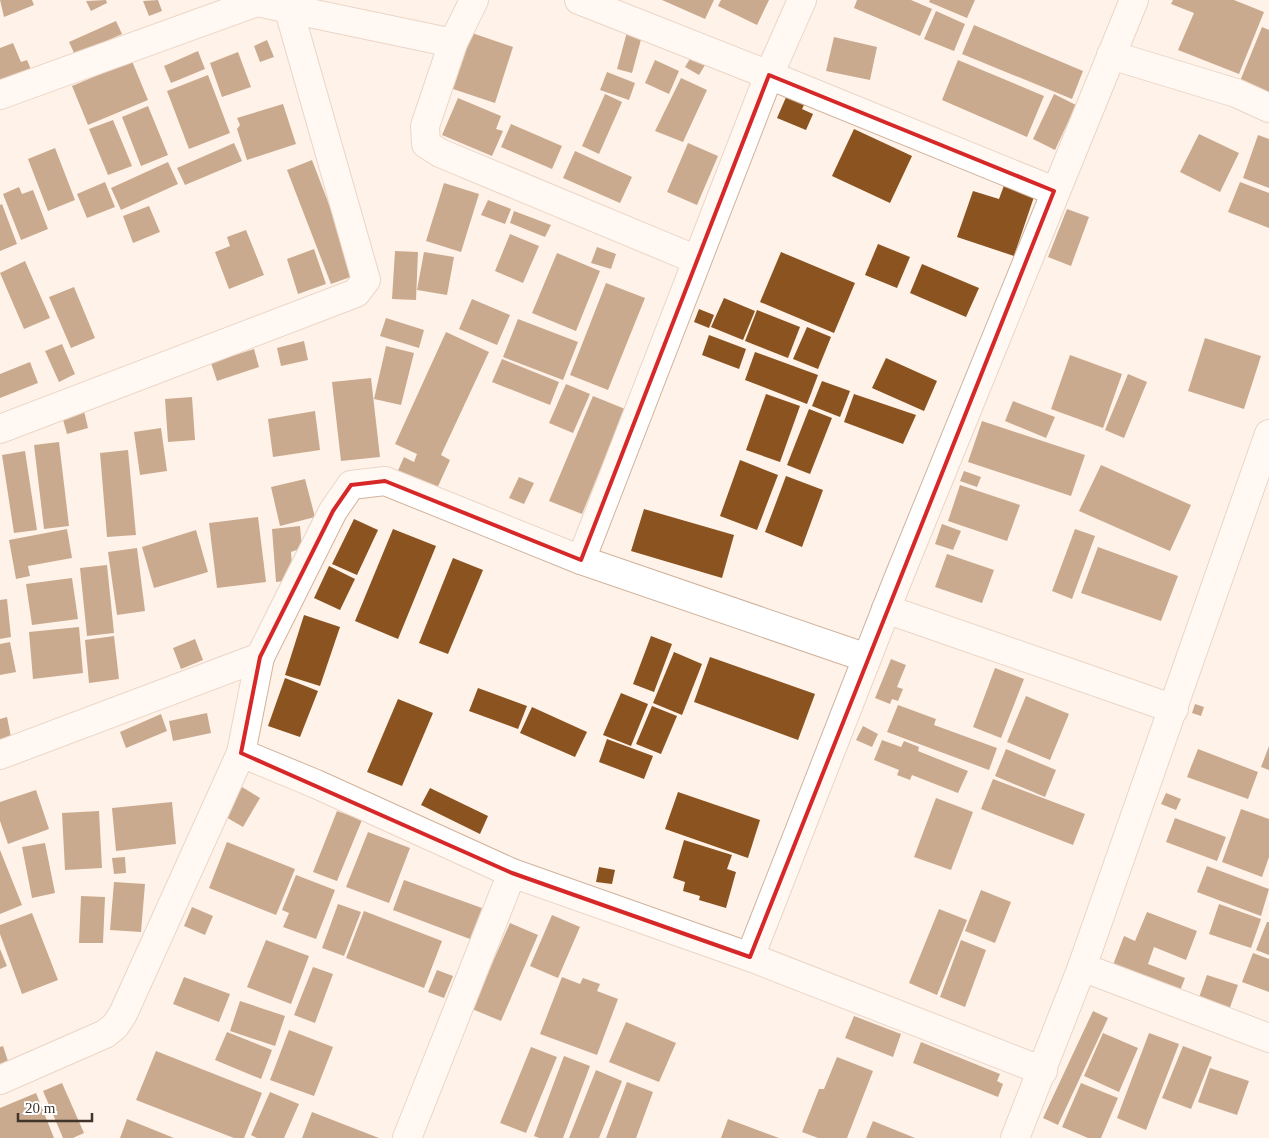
<svg xmlns="http://www.w3.org/2000/svg" width="1269" height="1138" font-family="Georgia,serif">
  <style>
    .building { fill: #8a531f }
    .lines { fill: none; stroke-linecap: round; stroke-linejoin: round }
    .minor-casing { stroke: #d1b39c; stroke-width: 30 }
    .minor { stroke: #fff; stroke-width: 28 }
    .marked { fill: none; stroke: #d62828; stroke-width: 4; stroke-linejoin: round }
  </style>
  <rect width="100%" height="100%" fill="#fff2e9"/>
  <g class="building">
    <polygon points="0,0 32,0 34,5 4,17"/>
    <polygon points="106,0 107,3 91,11 86,1"/>
    <polygon points="158,0 162,11 149,16 143,1"/>
    <polygon points="662,0 714,0 705,19"/>
    <polygon points="721,0 769,0 757,25 718,6"/>
    <polygon points="857,0 911,0 932,9 920,36 854,8"/>
    <polygon points="930,0 975,0 967,18 929,2"/>
    <polygon points="1173,0 1234,0 1264,12 1239,74 1178,50 1194,13 1171,4"/>
    <polygon points="936,11 965,24 954,51 924,39"/>
    <polygon points="116,21 122,34 75,55 69,42"/>
    <polygon points="974,25 1083,71 1072,99 962,54"/>
    <polygon points="1262,27 1269,30 1269,93 1240,81"/>
    <polygon points="627,32 642,36 632,73 617,69"/>
    <polygon points="472,33 513,47 495,103 453,89"/>
    <polygon points="834,37 877,47 870,80 826,71"/>
    <polygon points="267,40 274,57 260,62 254,46"/>
    <polygon points="13,43 21,62 27,60 33,74 0,88 0,48"/>
    <polygon points="198,51 205,69 171,83 164,66"/>
    <polygon points="238,52 251,87 222,97 210,63"/>
    <polygon points="694,52 708,60 699,75 685,67"/>
    <polygon points="655,60 679,71 669,94 645,83"/>
    <polygon points="958,60 1044,96 1027,137 942,100"/>
    <polygon points="132,61 148,100 88,125 72,86"/>
    <polygon points="607,72 635,83 629,100 600,90"/>
    <polygon points="208,75 230,133 189,149 167,91"/>
    <polygon points="681,78 707,90 683,142 655,131"/>
    <polygon points="605,94 622,102 599,154 582,146"/>
    <polygon points="1054,94 1076,105 1055,150 1033,139"/>
    <polygon points="787,95 805,103 802,109 813,114 806,130 777,118"/>
    <polygon points="458,98 501,116 496,129 503,131 492,156 442,135"/>
    <polygon points="283,104 296,144 247,160 237,129 240,125 237,118"/>
    <polygon points="148,106 168,155 141,166 122,117"/>
    <polygon points="113,120 132,166 108,175 89,129"/>
    <polygon points="511,124 562,146 552,169 501,147"/>
    <polygon points="854,129 912,156 890,203 832,176"/>
    <polygon points="1199,134 1239,153 1220,192 1180,172"/>
    <polygon points="1258,135 1269,139 1269,188 1243,178"/>
    <polygon points="234,143 242,161 185,185 177,168"/>
    <polygon points="688,143 718,156 697,205 667,192"/>
    <polygon points="55,148 75,200 48,211 28,159"/>
    <polygon points="575,151 632,177 620,203 563,178"/>
    <polygon points="312,160 356,275 331,284 287,170"/>
    <polygon points="168,162 178,184 121,210 111,188"/>
    <polygon points="1006,180 1036,191 1014,256 957,237 973,191 999,199"/>
    <polygon points="105,182 115,207 87,218 77,194"/>
    <polygon points="1240,182 1269,193 1269,228 1228,212"/>
    <polygon points="444,183 479,194 461,252 426,241"/>
    <polygon points="19,187 22,194 33,190 48,229 21,240 3,194"/>
    <polygon points="488,200 511,209 505,224 481,215"/>
    <polygon points="2,204 17,244 0,251 0,205"/>
    <polygon points="149,206 160,232 133,243 123,216"/>
    <polygon points="1067,209 1089,217 1071,266 1048,257"/>
    <polygon points="514,211 551,225 545,237 510,223"/>
    <polygon points="246,230 264,275 229,289 215,252 230,246 227,237"/>
    <polygon points="510,234 539,246 523,283 495,271"/>
    <polygon points="878,244 910,257 897,288 865,275"/>
    <polygon points="597,247 616,254 611,269 591,263"/>
    <polygon points="314,249 326,284 298,294 287,259"/>
    <polygon points="395,251 418,252 416,300 392,299"/>
    <polygon points="424,252 454,257 447,295 417,290"/>
    <polygon points="781,252 855,283 834,333 760,302"/>
    <polygon points="557,253 600,271 576,331 532,313"/>
    <polygon points="25,261 50,318 24,329 0,273"/>
    <polygon points="922,264 979,288 966,317 910,293"/>
    <polygon points="606,283 645,298 608,390 570,375"/>
    <polygon points="74,287 95,338 71,348 49,297"/>
    <polygon points="724,298 755,311 743,340 711,327"/>
    <polygon points="472,299 510,315 497,345 459,329"/>
    <polygon points="699,309 714,315 709,328 694,322"/>
    <polygon points="757,310 800,327 788,358 745,341"/>
    <polygon points="386,318 424,330 419,348 380,336"/>
    <polygon points="518,319 578,342 563,380 503,357"/>
    <polygon points="807,327 831,337 818,369 793,359"/>
    <polygon points="446,332 489,352 441,455 450,460 435,493 396,475 404,457 414,462 417,454 395,444"/>
    <polygon points="709,335 746,349 739,369 702,355"/>
    <polygon points="1205,338 1261,356 1244,409 1188,391"/>
    <polygon points="304,341 308,360 281,366 277,348"/>
    <polygon points="62,344 75,374 59,382 45,351"/>
    <polygon points="386,346 414,353 401,405 374,399"/>
    <polygon points="254,349 259,367 217,381 211,363"/>
    <polygon points="755,352 818,375 807,404 745,380"/>
    <polygon points="1070,355 1122,374 1103,428 1051,409"/>
    <polygon points="886,358 937,381 924,411 872,388"/>
    <polygon points="502,359 559,382 550,405 492,382"/>
    <polygon points="30,362 38,383 0,398 0,374"/>
    <polygon points="1128,374 1147,382 1124,438 1105,430"/>
    <polygon points="371,378 380,457 341,461 332,382"/>
    <polygon points="822,381 850,391 840,417 812,406"/>
    <polygon points="566,384 590,394 573,433 549,423"/>
    <polygon points="766,394 800,406 780,462 746,450"/>
    <polygon points="854,394 916,415 903,444 844,422"/>
    <polygon points="593,396 625,409 582,514 549,501"/>
    <polygon points="192,397 195,440 168,442 165,399"/>
    <polygon points="1013,401 1055,417 1046,438 1005,421"/>
    <polygon points="809,409 832,418 810,474 787,465"/>
    <polygon points="84,411 88,428 67,434 62,416"/>
    <polygon points="315,411 320,450 273,457 268,419"/>
    <polygon points="982,421 1085,455 1071,496 968,462"/>
    <polygon points="161,428 167,471 140,475 134,432"/>
    <polygon points="59,442 69,526 44,529 34,445"/>
    <polygon points="128,450 136,535 107,537 100,453"/>
    <polygon points="25,451 37,530 14,533 2,455"/>
    <polygon points="740,460 778,475 757,530 720,516"/>
    <polygon points="1101,465 1191,505 1170,551 1079,511"/>
    <polygon points="964,471 981,477 977,487 960,481"/>
    <polygon points="786,476 823,490 802,547 765,532"/>
    <polygon points="519,477 534,483 524,504 509,498"/>
    <polygon points="305,479 315,517 280,526 271,487"/>
    <polygon points="960,485 1020,505 1007,541 948,521"/>
    <polygon points="644,509 734,535 722,578 631,551"/>
    <polygon points="258,517 266,582 217,588 209,523"/>
    <polygon points="354,519 378,530 357,575 332,564"/>
    <polygon points="942,524 961,531 953,550 935,544"/>
    <polygon points="300,526 302,548 291,552 293,580 276,582 272,529"/>
    <polygon points="67,529 72,558 28,566 30,576 16,579 9,540"/>
    <polygon points="393,529 436,546 398,639 355,621"/>
    <polygon points="1075,529 1095,536 1072,599 1052,591"/>
    <polygon points="196,530 208,572 154,588 142,547"/>
    <polygon points="1098,547 1178,576 1161,621 1081,593"/>
    <polygon points="137,548 145,611 117,615 108,552"/>
    <polygon points="947,554 994,570 982,603 935,587"/>
    <polygon points="453,558 483,570 448,654 419,643"/>
    <polygon points="107,565 114,633 87,636 80,568"/>
    <polygon points="329,566 355,579 340,610 314,598"/>
    <polygon points="72,578 78,619 32,625 26,584"/>
    <polygon points="7,599 11,637 0,639 0,600"/>
    <polygon points="304,615 340,627 320,686 285,675"/>
    <polygon points="79,627 83,673 33,679 29,632"/>
    <polygon points="114,636 119,679 89,683 85,640"/>
    <polygon points="651,636 672,644 654,692 633,684"/>
    <polygon points="195,639 203,660 181,669 173,648"/>
    <polygon points="10,642 16,672 0,675 0,644"/>
    <polygon points="674,652 702,664 682,715 653,703"/>
    <polygon points="710,657 815,694 798,740 694,702"/>
    <polygon points="891,659 906,665 897,687 903,689 898,701 892,699 890,704 875,698"/>
    <polygon points="995,668 1024,679 1001,738 973,727"/>
    <polygon points="285,678 318,691 300,737 268,726"/>
    <polygon points="478,688 527,706 518,729 469,711"/>
    <polygon points="621,693 648,704 631,746 603,735"/>
    <polygon points="1026,696 1069,714 1050,760 1007,742"/>
    <polygon points="398,699 433,713 402,786 367,772"/>
    <polygon points="1195,704 1204,707 1201,716 1192,713"/>
    <polygon points="898,705 936,719 934,725 997,748 989,770 887,732"/>
    <polygon points="652,706 677,716 661,754 636,744"/>
    <polygon points="532,707 587,732 575,757 520,733"/>
    <polygon points="207,713 211,733 173,741 169,721"/>
    <polygon points="161,714 167,731 126,748 120,732"/>
    <polygon points="7,717 11,737 0,739 0,719"/>
    <polygon points="863,726 878,734 872,747 856,740"/>
    <polygon points="607,739 653,756 644,779 599,762"/>
    <polygon points="882,740 901,747 904,741 919,747 918,751 968,771 958,793 912,775 910,780 897,775 899,770 874,760"/>
    <polygon points="1269,746 1269,770 1261,767"/>
    <polygon points="1006,749 1056,770 1045,797 995,776"/>
    <polygon points="1198,749 1258,772 1248,799 1187,777"/>
    <polygon points="993,779 1085,814 1073,845 981,809"/>
    <polygon points="242,787 260,798 243,827 224,816"/>
    <polygon points="430,788 488,816 480,834 421,805"/>
    <polygon points="36,790 49,829 8,844 0,821 0,802"/>
    <polygon points="678,792 760,820 748,858 665,829"/>
    <polygon points="1166,793 1181,799 1176,810 1161,804"/>
    <polygon points="936,798 973,812 951,870 914,857"/>
    <polygon points="172,802 176,844 116,851 112,808"/>
    <polygon points="1241,809 1269,819 1269,857 1262,877 1222,862"/>
    <polygon points="99,811 102,868 65,870 62,813"/>
    <polygon points="337,811 362,820 337,881 313,872"/>
    <polygon points="1175,818 1226,837 1217,861 1166,842"/>
    <polygon points="368,832 410,848 389,903 346,887"/>
    <polygon points="684,840 732,855 727,869 736,872 726,908 699,900 700,896 683,891 685,882 673,878"/>
    <polygon points="227,842 295,869 276,915 209,888"/>
    <polygon points="45,843 55,893 32,898 22,847"/>
    <polygon points="0,850 22,905 0,914"/>
    <polygon points="125,857 126,873 114,874 112,858"/>
    <polygon points="1207,866 1269,889 1261,916 1197,892"/>
    <polygon points="599,867 615,870 612,884 596,882"/>
    <polygon points="296,875 335,890 316,939 283,927 289,913 282,910"/>
    <polygon points="404,880 482,908 470,939 393,910"/>
    <polygon points="114,882 145,884 141,932 110,930"/>
    <polygon points="981,890 1011,902 995,943 965,931"/>
    <polygon points="81,896 105,897 103,943 79,943"/>
    <polygon points="338,904 361,912 344,956 322,948"/>
    <polygon points="1219,904 1261,919 1251,948 1209,934"/>
    <polygon points="192,907 213,916 205,935 184,926"/>
    <polygon points="939,909 967,920 937,995 909,983"/>
    <polygon points="364,911 442,941 424,988 346,958"/>
    <polygon points="1147,912 1197,931 1186,960 1154,947 1148,964 1185,978 1178,996 1111,970 1124,936 1135,941"/>
    <polygon points="32,913 58,980 22,994 0,934 0,925"/>
    <polygon points="552,915 580,927 558,978 530,966"/>
    <polygon points="1267,922 1269,922 1269,955 1256,950"/>
    <polygon points="510,923 538,935 501,1021 472,1009"/>
    <polygon points="266,940 309,956 291,1004 247,987"/>
    <polygon points="961,940 986,950 965,1007 940,997"/>
    <polygon points="0,949 7,966 0,969"/>
    <polygon points="1253,953 1269,959 1269,992 1242,982"/>
    <polygon points="313,967 333,974 315,1023 294,1015"/>
    <polygon points="437,970 453,976 444,998 428,992"/>
    <polygon points="1207,975 1238,985 1228,1013 1197,1003"/>
    <polygon points="184,977 230,994 219,1022 173,1004"/>
    <polygon points="562,977 580,984 583,978 600,984 597,991 618,999 597,1055 540,1034"/>
    <polygon points="240,1001 285,1016 275,1046 230,1031"/>
    <polygon points="1093,1011 1108,1018 1058,1125 1043,1118"/>
    <polygon points="854,1016 901,1034 893,1057 845,1038"/>
    <polygon points="626,1022 676,1043 659,1082 609,1062"/>
    <polygon points="289,1030 333,1047 314,1096 270,1080"/>
    <polygon points="227,1032 272,1050 261,1079 215,1060"/>
    <polygon points="1103,1033 1138,1048 1119,1092 1084,1076"/>
    <polygon points="1149,1033 1179,1044 1146,1130 1117,1118"/>
    <polygon points="921,1042 1000,1074 997,1081 1003,1084 998,1097 913,1063"/>
    <polygon points="3,1046 9,1064 0,1068 0,1047"/>
    <polygon points="1183,1046 1212,1057 1191,1109 1162,1098"/>
    <polygon points="531,1047 557,1057 526,1133 500,1123"/>
    <polygon points="156,1051 262,1093 244,1138 234,1138 136,1100"/>
    <polygon points="564,1056 590,1066 563,1138 539,1138 534,1136"/>
    <polygon points="837,1057 873,1071 847,1138 818,1138 802,1132 819,1089 824,1089"/>
    <polygon points="1210,1068 1249,1081 1237,1115 1198,1102"/>
    <polygon points="596,1070 622,1081 599,1138 569,1138"/>
    <polygon points="627,1082 653,1092 636,1138 606,1138"/>
    <polygon points="62,1083 84,1133 73,1138 63,1138 43,1091"/>
    <polygon points="1081,1083 1118,1098 1101,1138 1088,1138 1062,1127"/>
    <polygon points="270,1092 299,1104 284,1138 257,1138 251,1135"/>
    <polygon points="36,1093 54,1138 0,1138 0,1108"/>
    <polygon points="312,1112 379,1138 302,1138"/>
    <polygon points="127,1119 174,1138 120,1138"/>
    <polygon points="728,1119 779,1138 721,1138"/>
    <polygon points="873,1121 915,1138 866,1138"/>
  </g>
  <g class="lines">
    <defs>
      <g id="minor">
        <polyline points="474,0 453,43 425,126 426,144 440,153 697,260"/>
        <polyline points="579,0 769,75 1054,191"/>
        <polyline points="1111,55 1236,93 1269,108"/>
        <polyline points="0,95 257,2 453,43"/>
        <polyline points="0,429 356,293 366,280 288,7"/>
        <polyline points="581,560 769,75 802,0"/>
        <polyline points="886,609 1174,709"/>
        <polyline points="260,657 241,753 316,784 512,873 750,957 1043,1071"/>
        <polyline points="0,755 260,657 333,511 351,485 385,481 581,560 867,658"/>
        <polyline points="750,957 896,584 1134,0"/>
        <polyline points="1082,967 1269,1038"/>
        <polyline points="0,1080 105,1034 115,1026 123,1014 241,753"/>
        <polyline points="407,1138 512,873"/>
        <polyline points="1015,1138 1082,967 1269,434"/>
      </g>
    </defs>
    <use href="#minor" class="minor-casing"/>
    <use href="#minor" class="minor"/>
  </g>
  <path d="M0 0H1269V1138H0ZM769 75 1054 191 750 957 512 873 241 753 260 657 333 511 351 485 385 481 581 560Z" fill="#fff2e9" fill-opacity=".55" fill-rule="evenodd"/>
  <path class="marked" d="M769 75 1054 191 750 957 512 873 241 753 260 657 333 511 351 485 385 481 581 560Z"/>
  <path d="M18 1113v8h74v-8" fill="none" stroke="#41352b" stroke-width="2.5"/>
  <text x="25" y="1113" font-size="15" fill="#41352b" stroke="#ffffff" stroke-width="4" paint-order="stroke">20 m</text>
</svg>
